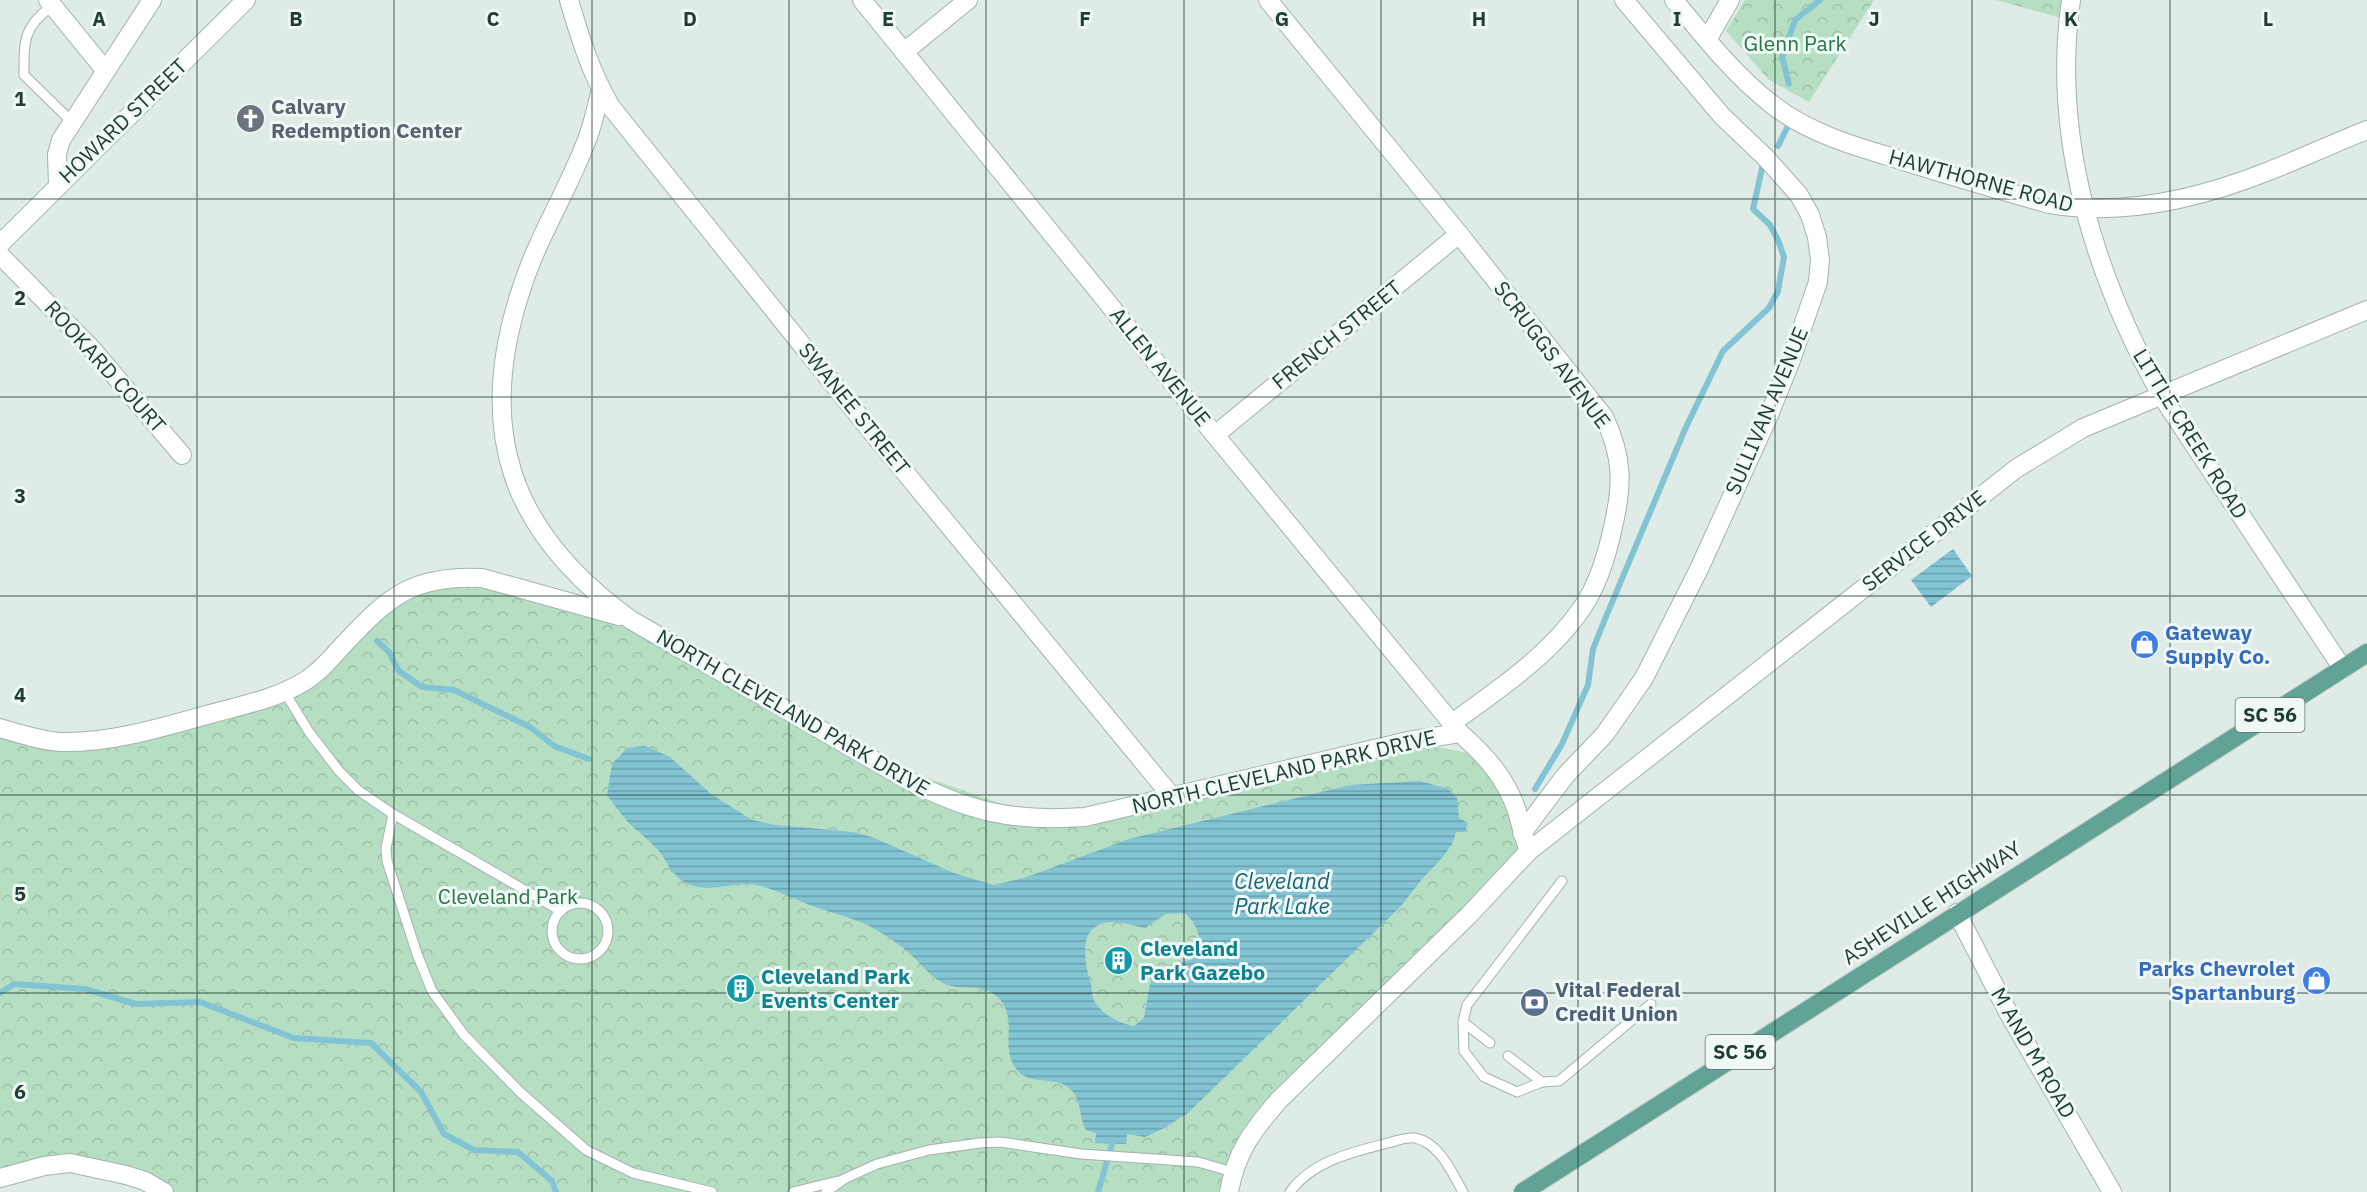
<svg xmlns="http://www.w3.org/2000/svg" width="2367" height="1192" font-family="'IBM Plex Sans',sans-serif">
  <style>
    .park { fill: url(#park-crowns) }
    .water { fill: url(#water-rules); fill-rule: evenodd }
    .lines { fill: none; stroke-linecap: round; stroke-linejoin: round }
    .stream { stroke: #83c4d4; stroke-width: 6 }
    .lane-casing { stroke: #a2b3ad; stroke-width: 11 }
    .street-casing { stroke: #a2b3ad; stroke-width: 20 }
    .secondary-casing { stroke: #9db7af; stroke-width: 20 }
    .primary-casing { stroke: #c0c8c6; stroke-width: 20 }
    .lane { stroke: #fff; stroke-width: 9 }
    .street { stroke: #fff; stroke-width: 18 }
    .secondary { stroke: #fff; stroke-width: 18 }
    .primary { stroke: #61a395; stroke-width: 18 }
    .grid { fill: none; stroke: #1f3c35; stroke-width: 1.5; stroke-opacity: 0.55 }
    .labels { text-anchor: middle; stroke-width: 6; stroke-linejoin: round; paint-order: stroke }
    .shield { fill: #eff8f4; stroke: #5d746e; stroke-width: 1.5 }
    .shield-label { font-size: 20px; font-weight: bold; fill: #1f3c35 }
    .park-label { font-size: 21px; fill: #277548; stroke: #eff8f4 }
    .worship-label { font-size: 21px; font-weight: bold; fill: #5b616d; stroke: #eff8f4; text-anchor: start }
    .street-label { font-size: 21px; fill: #1f3c35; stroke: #eff8f4 }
    .shop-label { font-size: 21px; font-weight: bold; fill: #366cbe; stroke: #eff8f4; text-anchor: start }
    .culture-label { font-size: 21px; font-weight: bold; fill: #0d838f; stroke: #eff8f4; text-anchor: start }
    .service-label { font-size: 21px; font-weight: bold; fill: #4e5e75; stroke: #eff8f4; text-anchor: start }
    .water-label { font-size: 22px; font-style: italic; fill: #16667b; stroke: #eff8f4 }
    .grid-label { font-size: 20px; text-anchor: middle; font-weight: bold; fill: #1f3c35; stroke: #eff8f4; stroke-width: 6; stroke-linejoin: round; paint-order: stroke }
  </style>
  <defs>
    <pattern id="park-crowns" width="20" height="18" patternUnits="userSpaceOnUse" patternTransform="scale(1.5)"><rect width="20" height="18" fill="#b6dec2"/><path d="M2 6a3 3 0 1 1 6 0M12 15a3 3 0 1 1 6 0" fill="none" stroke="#9cbfa7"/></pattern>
    <pattern id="water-rules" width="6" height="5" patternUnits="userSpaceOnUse" patternTransform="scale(1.5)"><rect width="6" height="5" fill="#83c4d4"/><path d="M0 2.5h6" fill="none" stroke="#6ba0ad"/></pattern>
  </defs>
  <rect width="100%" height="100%" fill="#dfebe6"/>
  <g class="park">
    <polygon points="1745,0 1874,0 1809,102 1769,80 1726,31"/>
    <polygon points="1996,0 2064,0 2061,18"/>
    <polygon points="416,586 530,590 600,611 871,758 1047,820 1408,741 1487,757 1523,857 1279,1100 1231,1192 164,1192 70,1163 0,1179 0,727 62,742 306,680"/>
  </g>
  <g class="water">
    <polygon points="1953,549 1972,576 1931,607 1911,580"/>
    <path d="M645 746 670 757 711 794 752 820 776 825 853 832 872 837 954 873 993 885 1024 878 1129 839 1350 785 1420 781 1448 789 1457 798 1459 818 1468 823 1465 832H1456C1452 850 1438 862 1426 875 1417 884 1410 895 1402 905L1188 1113 1164 1128 1145 1137 1127 1134 1126 1144 1095 1143 1096 1133 1086 1130C1079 1118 1082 1104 1073 1092 1058 1073 1032 1088 1017 1070 998 1047 1021 1015 995 995 980 982 960 992 943 983 930 977 920 962 909 953 897 942 878 930 863 923 845 916 826 911 807 904 792 898 776 890 761 886 735 879 709 896 685 882 670 874 667 859 656 848 647 838 635 830 626 820 619 812 613 803 607 795L612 764 627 748ZM1185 913C1196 923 1199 932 1201 947L1191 960C1144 969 1153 976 1144 1018L1134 1026C1119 1023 1104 1016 1095 1002 1092 998 1092 990 1091 984 1084 961 1076 923 1113 922 1123 922 1135 926 1145 928L1166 914Z"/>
  </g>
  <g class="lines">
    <g class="stream">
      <polyline points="1789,84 1782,57 1795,20 1820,0"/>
      <polyline points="1778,146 1788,126"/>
      <polyline points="377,641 389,652 399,671 422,687 454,690 530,727 554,746 589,759"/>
      <polyline points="1535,789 1562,744 1588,685 1593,649 1605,619 1686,427 1723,351 1769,308 1778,291 1784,257 1778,240 1770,225 1753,209 1763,164"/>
      <polyline points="0,993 14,984 85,989 136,1004 200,1002 294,1038 371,1043 421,1092 444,1134 474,1150 518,1152 552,1181 556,1192"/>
      <polyline points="1098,1192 1112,1144"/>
    </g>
    <defs>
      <g id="lane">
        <path d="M52 6C23 27 24 41 24 75L71 121"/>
        <polyline points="284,691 309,732 339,771 359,791 393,814 561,911"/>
        <polyline points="393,814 386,848 387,861 417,954 432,991 464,1035 520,1092 586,1150 633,1173 712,1192"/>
        <polyline points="1562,881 1467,1005 1463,1022 1464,1051 1484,1077 1517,1092 1542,1082 1559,1081 1651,1004"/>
        <circle cx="580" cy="931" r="28"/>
        <polyline points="1463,1022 1490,1043"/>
        <polyline points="1508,1056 1542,1082"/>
        <polyline points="793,1192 838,1181"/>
        <polyline points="826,1192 844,1179 877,1164 929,1150 980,1143 1000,1142 1081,1154 1198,1162 1233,1172"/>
        <path d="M1290 1192C1312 1161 1353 1152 1388 1143 1396 1141 1406 1137 1415 1138 1440 1143 1452 1173 1463 1192"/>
      </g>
      <g id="street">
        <polyline points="48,0 105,70"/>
        <path d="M569 0C580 38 591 73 611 107L871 431 1173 798"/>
        <polyline points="862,0 1215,435 1460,733"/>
        <path d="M1268 0 1459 234 1604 417C1623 457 1623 484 1613 527 1607 555 1598 585 1582 608 1550 655 1498 690 1452 723"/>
        <path d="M1674 0C1705 38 1735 76 1774 106 1808 132 1850 145 1891 157 1943 174 1996 189 2049 204 2122 217 2201 198 2269 171 2302 158 2334 143 2367 130"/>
        <path d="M2071 0C2051 138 2095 276 2161 395L2343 669"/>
        <polyline points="1707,40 1730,0"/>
        <polyline points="904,52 968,0"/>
        <path d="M601 90C596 107 593 126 586 142 567 192 538 237 522 287 474 430 510 533 631 620L904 778C968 812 1013 822 1085 817L1408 741 1460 733C1486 756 1506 778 1517 811 1521 825 1524 838 1529 851"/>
        <polyline points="58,184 57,154 61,140 152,0"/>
        <polyline points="0,255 92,349 182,455"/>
        <polyline points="1215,435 1459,234"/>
        <path d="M0 728C20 734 42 741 62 742 112 743 163 727 210 714 243 705 276 699 305 681 320 672 332 657 345 643 389 596 413 575 482 578L619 616"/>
        <polyline points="1522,833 1565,776 1605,734 1644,678 1699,569 1769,415 1791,360 1818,282 1820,260 1817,237 1810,215 1799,195 1766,158 1722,116 1624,0"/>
        <polyline points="1957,913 2009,1014 2112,1192"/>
        <polyline points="0,1178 44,1166 70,1163 126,1175 145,1181 164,1192"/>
        <path d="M1229 1192C1236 1152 1253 1130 1279 1100L1469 915 1529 851 2017 468 2083 428 2367 310"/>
      </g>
      <polyline id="secondary" points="0,244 246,0"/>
      <polyline id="primary" points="1523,1192 2367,653"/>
    </defs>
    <use href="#lane" class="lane-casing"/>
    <use href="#street" class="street-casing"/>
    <use href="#secondary" class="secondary-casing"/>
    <use href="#primary" class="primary-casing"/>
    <use href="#lane" class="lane"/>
    <use href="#street" class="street"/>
    <use href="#secondary" class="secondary"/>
    <use href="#primary" class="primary"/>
  </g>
  <path class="grid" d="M197 0V1192M394 0V1192M592 0V1192M789 0V1192M986 0V1192M1184 0V1192M1381 0V1192M1578 0V1192M1775 0V1192M1972 0V1192M2170 0V1192M0 199H2367M0 397H2367M0 596H2367M0 795H2367M0 993H2367"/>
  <defs>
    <symbol id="church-disc" viewBox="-11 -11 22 22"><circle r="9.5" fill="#6b7280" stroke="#eff8f4"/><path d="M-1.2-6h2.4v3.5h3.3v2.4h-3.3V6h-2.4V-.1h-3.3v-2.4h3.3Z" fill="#fff"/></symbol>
    <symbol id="shop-disc" viewBox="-11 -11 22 22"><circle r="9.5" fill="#3f7fe0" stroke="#eff8f4"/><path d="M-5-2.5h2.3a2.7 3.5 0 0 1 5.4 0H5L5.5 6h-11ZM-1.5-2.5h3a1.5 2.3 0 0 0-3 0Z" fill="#fff"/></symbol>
    <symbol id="building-disc" viewBox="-11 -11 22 22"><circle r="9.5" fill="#0f9aa8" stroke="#eff8f4"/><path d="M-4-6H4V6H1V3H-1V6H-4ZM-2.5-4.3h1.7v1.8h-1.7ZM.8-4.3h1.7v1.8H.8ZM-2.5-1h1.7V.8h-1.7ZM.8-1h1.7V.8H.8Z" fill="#fff"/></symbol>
    <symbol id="bank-disc" viewBox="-11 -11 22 22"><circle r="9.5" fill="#5c6f8a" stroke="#eff8f4"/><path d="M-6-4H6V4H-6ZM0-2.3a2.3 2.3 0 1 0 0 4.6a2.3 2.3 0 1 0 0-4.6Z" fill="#fff"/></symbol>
  </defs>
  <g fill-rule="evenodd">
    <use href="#church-disc" x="234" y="102" width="33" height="33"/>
    <use href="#shop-disc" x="2128" y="628" width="33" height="33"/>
    <use href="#building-disc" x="1102" y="944" width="33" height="33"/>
    <use href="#shop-disc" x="2300" y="964" width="33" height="33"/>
    <use href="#building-disc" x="724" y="972" width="33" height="33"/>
    <use href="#bank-disc" x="1518" y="986" width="33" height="33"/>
  </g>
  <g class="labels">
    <g class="shield">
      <rect x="2235.5" y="698" width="69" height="34" rx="4.5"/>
      <rect x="1705.5" y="1035" width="69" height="34" rx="4.5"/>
    </g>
    <g class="shield-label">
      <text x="2270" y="722">SC 56</text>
      <text x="1740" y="1059">SC 56</text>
    </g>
    <g class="park-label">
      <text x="1795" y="51">Glenn Park</text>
      <text x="508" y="904">Cleveland Park</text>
    </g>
    <g class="worship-label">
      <text x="271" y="114">Calvary<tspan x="271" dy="24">Redemption Center</tspan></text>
    </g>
    <g class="street-label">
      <text transform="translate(123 121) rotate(-44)" y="7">HOWARD STREET</text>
      <text transform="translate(1981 181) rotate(15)" y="7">HAWTHORNE ROAD</text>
      <text transform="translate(1337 335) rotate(-39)" y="7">FRENCH STREET</text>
      <text transform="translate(1552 355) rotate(53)" y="7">SCRUGGS AVENUE</text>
      <text transform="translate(105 367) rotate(48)" y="7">ROOKARD COURT</text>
      <text transform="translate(1160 367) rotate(51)" y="7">ALLEN AVENUE</text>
      <text transform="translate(854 409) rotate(51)" y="7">SWANEE STREET</text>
      <text transform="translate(1767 411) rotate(-67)" y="7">SULLIVAN AVENUE</text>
      <text transform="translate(2190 434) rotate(58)" y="7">LITTLE CREEK ROAD</text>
      <text transform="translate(1924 541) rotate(-38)" y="7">SERVICE DRIVE</text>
      <text transform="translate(793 713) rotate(30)" y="7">NORTH CLEVELAND PARK DRIVE</text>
      <text transform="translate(1284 772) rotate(-13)" y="7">NORTH CLEVELAND PARK DRIVE</text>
      <text transform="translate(1932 903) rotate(-33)" y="7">ASHEVILLE HIGHWAY</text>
      <text transform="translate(2033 1053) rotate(60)" y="7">M AND M ROAD</text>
    </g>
    <g class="shop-label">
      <text x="2165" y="640">Gateway<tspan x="2165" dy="24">Supply Co.</tspan></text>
      <text x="2295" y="976" text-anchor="end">Parks Chevrolet<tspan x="2295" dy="24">Spartanburg</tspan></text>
    </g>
    <g class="culture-label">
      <text x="1140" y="956">Cleveland<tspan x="1140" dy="24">Park Gazebo</tspan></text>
      <text x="761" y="984">Cleveland Park<tspan x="761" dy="24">Events Center</tspan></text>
    </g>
    <g class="service-label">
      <text x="1555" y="997">Vital Federal<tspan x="1555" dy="24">Credit Union</tspan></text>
    </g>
    <g class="water-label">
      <text x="1282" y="889">Cleveland<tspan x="1282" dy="25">Park Lake</tspan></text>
    </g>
  </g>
  <g class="grid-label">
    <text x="99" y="26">A</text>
    <text x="296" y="26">B</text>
    <text x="493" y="26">C</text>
    <text x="690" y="26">D</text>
    <text x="888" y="26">E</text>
    <text x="1085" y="26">F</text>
    <text x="1282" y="26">G</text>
    <text x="1479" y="26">H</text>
    <text x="1677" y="26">I</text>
    <text x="1874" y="26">J</text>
    <text x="2071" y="26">K</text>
    <text x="2268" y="26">L</text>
    <text x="20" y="106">1</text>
    <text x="20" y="305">2</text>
    <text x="20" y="503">3</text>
    <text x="20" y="702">4</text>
    <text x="20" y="901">5</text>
    <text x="20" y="1099">6</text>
  </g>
</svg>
